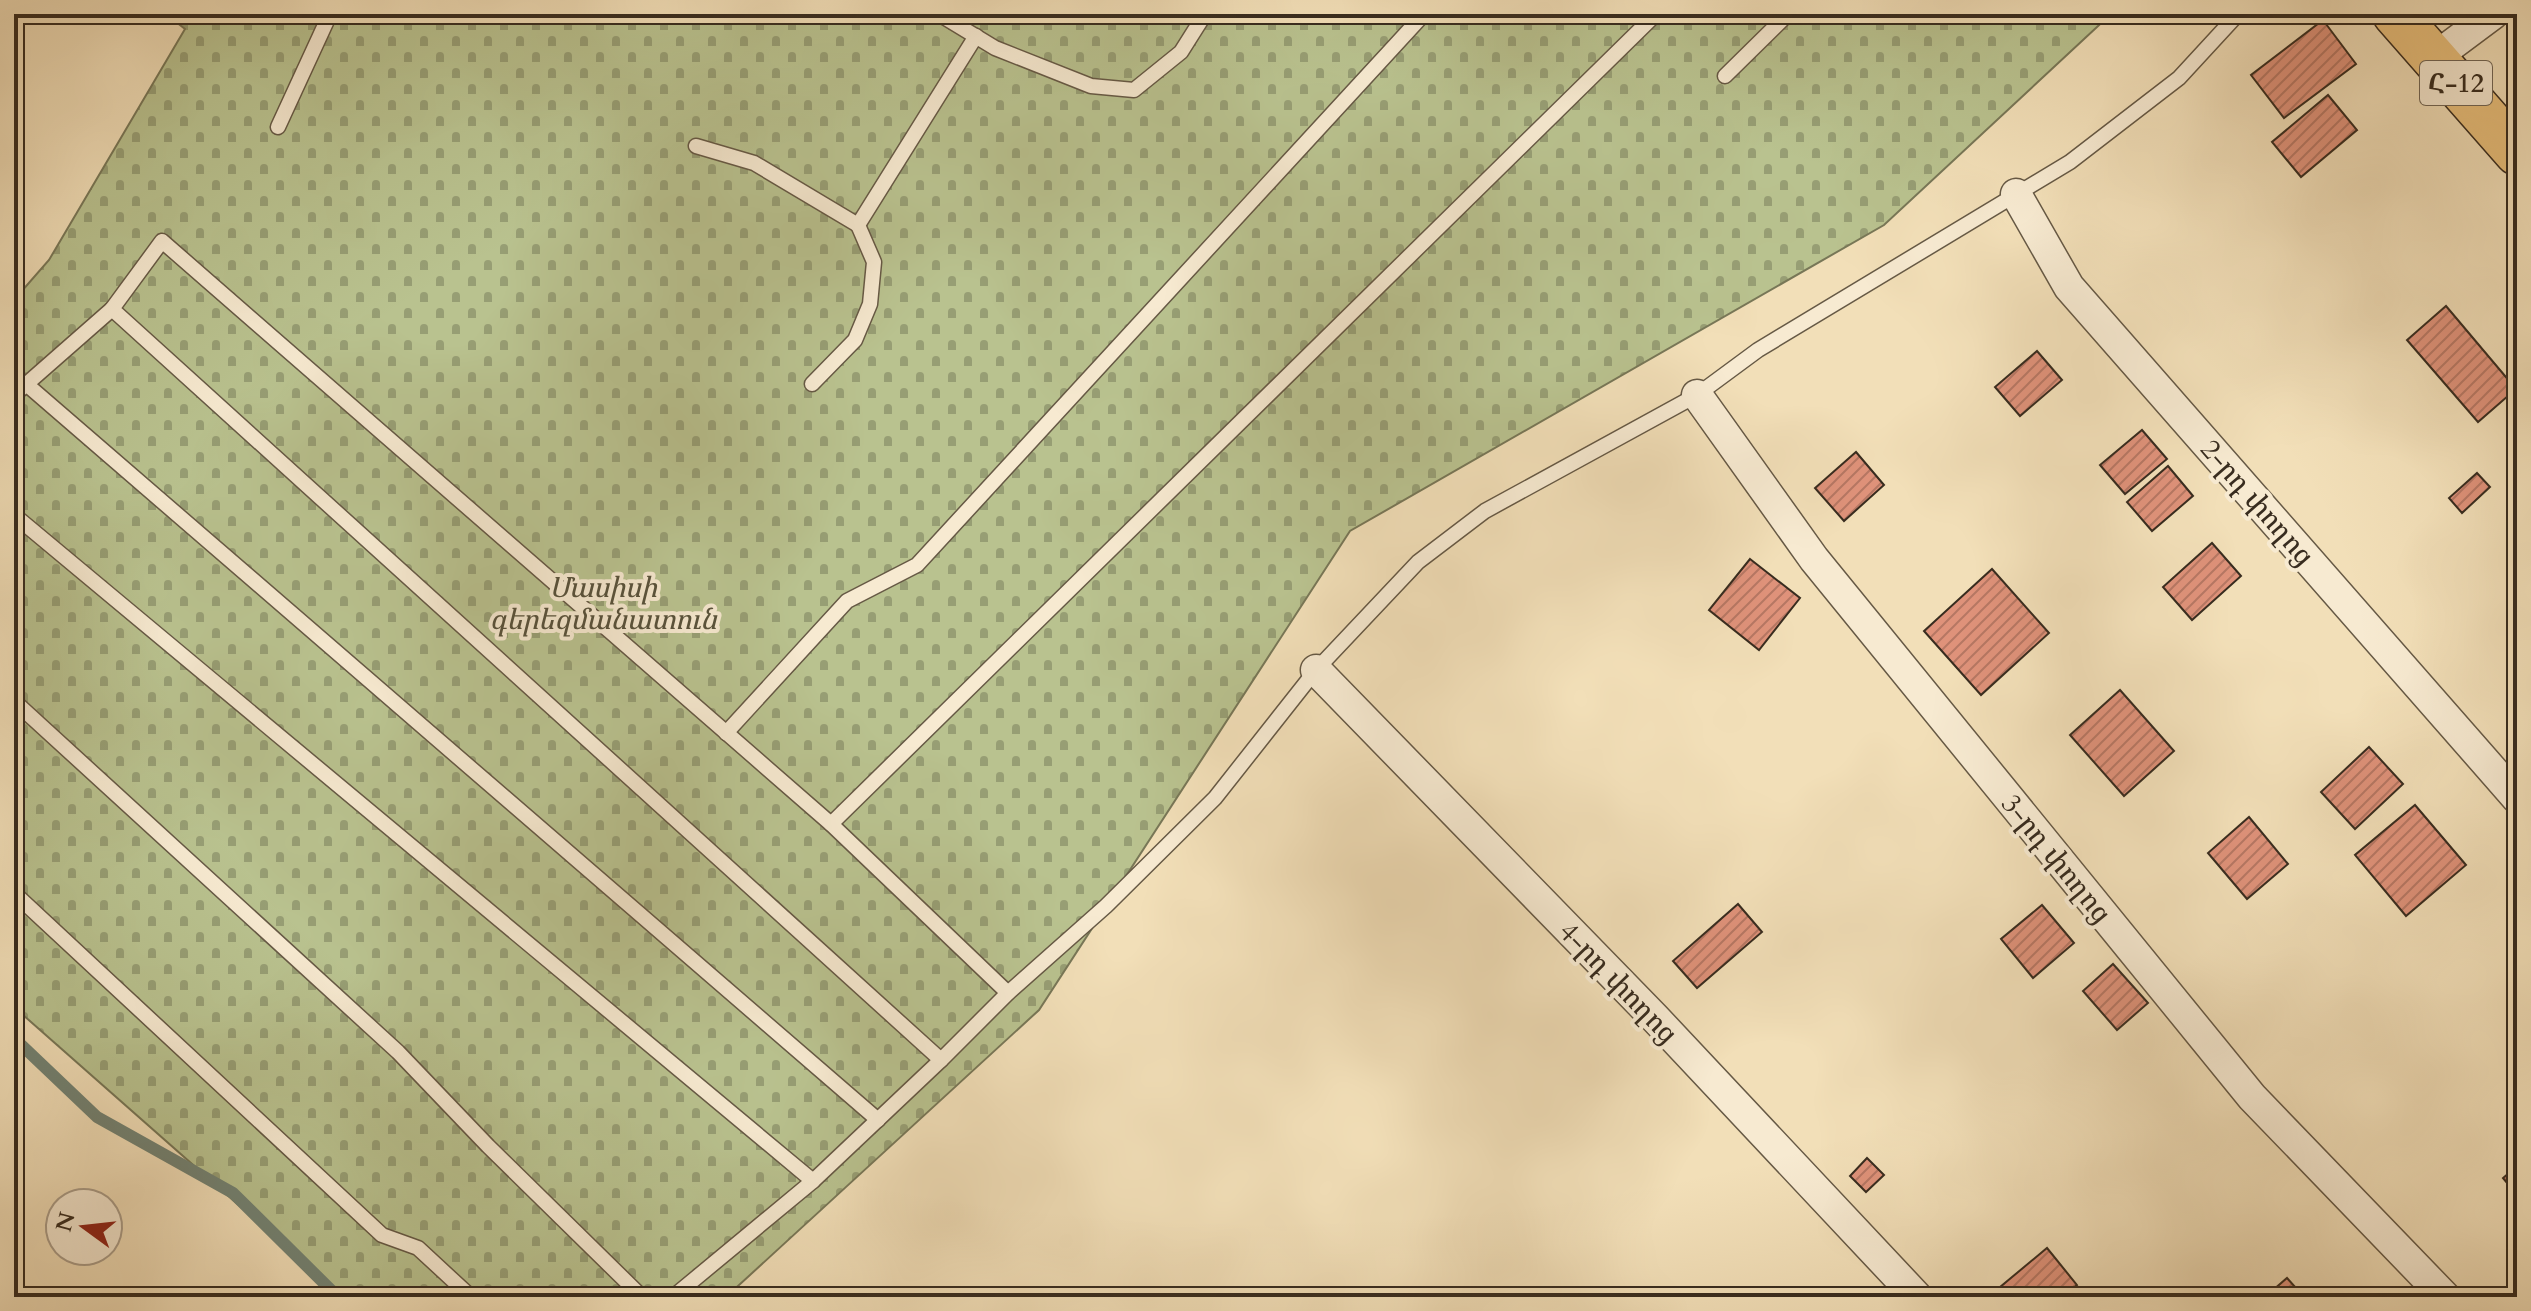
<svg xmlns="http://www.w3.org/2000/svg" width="2531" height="1311" font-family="Cardo,'Noto Serif Armenian',serif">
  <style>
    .cemetery { fill: url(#cemetery-stones); stroke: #787757; stroke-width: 2 }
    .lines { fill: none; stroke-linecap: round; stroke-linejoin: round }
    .stream { stroke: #738374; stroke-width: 12 }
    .building { fill: url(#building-hatch); stroke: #382c1f; stroke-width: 2 }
    .lane-casing { stroke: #665945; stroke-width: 17 }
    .street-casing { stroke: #665945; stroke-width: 33 }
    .primary-casing { stroke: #382c1f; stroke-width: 47 }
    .lane { stroke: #f7ead1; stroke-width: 14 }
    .street { stroke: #f7ead1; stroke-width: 30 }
    .primary { stroke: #e9c07c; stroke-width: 44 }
    .labels { text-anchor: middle; stroke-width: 8; stroke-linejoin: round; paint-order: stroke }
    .shield { fill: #f7ead1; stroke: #716554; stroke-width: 2 }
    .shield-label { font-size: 26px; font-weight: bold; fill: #382c1f }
    .street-label { font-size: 28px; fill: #382c1f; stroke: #f7ead1 }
    .park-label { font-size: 28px; font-style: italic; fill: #58523b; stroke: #f7ead1 }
  </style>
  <defs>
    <pattern id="cemetery-stones" width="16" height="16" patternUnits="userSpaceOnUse" patternTransform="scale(2)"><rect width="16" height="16" fill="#b9c28f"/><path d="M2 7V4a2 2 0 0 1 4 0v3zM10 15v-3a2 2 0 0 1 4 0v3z" fill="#979e74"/></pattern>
    <pattern id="building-hatch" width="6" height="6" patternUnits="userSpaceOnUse" patternTransform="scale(2)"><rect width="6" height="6" fill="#df927a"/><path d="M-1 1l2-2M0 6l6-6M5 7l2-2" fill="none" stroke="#b67763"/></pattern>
  </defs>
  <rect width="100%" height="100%" fill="#f2dfb8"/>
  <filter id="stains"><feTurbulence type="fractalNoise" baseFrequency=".0025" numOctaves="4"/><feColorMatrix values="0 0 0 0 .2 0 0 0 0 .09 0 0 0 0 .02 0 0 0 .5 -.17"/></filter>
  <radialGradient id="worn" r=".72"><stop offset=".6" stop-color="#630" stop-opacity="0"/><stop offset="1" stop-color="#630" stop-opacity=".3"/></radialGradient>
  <polygon class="cemetery" points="166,14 2111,14 1884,225 1350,531 1039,1010 726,1297 343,1297 14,1007 14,300 49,260 185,29"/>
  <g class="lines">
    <polyline class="stream" points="14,1038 97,1117 233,1193 338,1297"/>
  </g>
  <g class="building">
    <polygon points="2323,20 2356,64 2284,118 2251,75"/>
    <polygon points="2328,95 2357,130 2301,177 2272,142"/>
    <polygon points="2446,306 2516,389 2478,422 2407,340"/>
    <polygon points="2037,351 2062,380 2020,416 1995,387"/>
    <polygon points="2142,430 2167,459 2125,494 2100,465"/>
    <polygon points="1856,452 1884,485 1844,521 1815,488"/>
    <polygon points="2168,466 2193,496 2152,531 2127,502"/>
    <polygon points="2477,473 2490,487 2462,513 2449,498"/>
    <polygon points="2212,543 2241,576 2192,620 2163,587"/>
    <polygon points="1750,559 1800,598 1759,650 1709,610"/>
    <polygon points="1992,569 2049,633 1981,695 1924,631"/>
    <polygon points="2120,690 2174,751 2124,796 2070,735"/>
    <polygon points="2369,747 2403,784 2355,829 2321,792"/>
    <polygon points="2415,805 2466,865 2406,916 2355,855"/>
    <polygon points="2249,817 2288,864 2247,899 2208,853"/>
    <polygon points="1738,904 1762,932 1697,988 1673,961"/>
    <polygon points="2042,905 2074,943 2033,978 2001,939"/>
    <polygon points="2113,964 2148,1003 2117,1030 2083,991"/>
    <polygon points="1867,1158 1884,1175 1866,1192 1850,1176"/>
    <polygon points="2517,1166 2517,1195 2503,1178"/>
    <polygon points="2047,1248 2077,1285 2063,1297 1988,1297"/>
    <polygon points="2287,1278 2304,1297 2265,1297"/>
  </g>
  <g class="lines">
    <defs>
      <g id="lane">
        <polyline points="939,14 995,48 1091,86 1134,90 1181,52 1205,14"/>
        <polyline points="1725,76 1788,14"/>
        <polyline points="278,127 330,14"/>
        <polyline points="696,146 754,163 858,225 976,36"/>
        <polyline points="25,383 878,1120"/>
        <polyline points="812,384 855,340 870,304 874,262 858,225"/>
        <polyline points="14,395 112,309"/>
        <polyline points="14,515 813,1181"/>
        <polyline points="14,701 398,1052 488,1146 642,1297"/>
        <polyline points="726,733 847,601 917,565 1424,14"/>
        <polyline points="831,824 1656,14"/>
        <polyline points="14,893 382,1235 418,1248 471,1297"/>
        <polyline points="941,1060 112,309 162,241 831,824 1008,993"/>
        <polyline points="673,1297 813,1181 941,1060 1008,993 1106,906 1215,798 1316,670 1418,562 1485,511 1697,395 1758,350 2070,162 2179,78 2238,14"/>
      </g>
      <g id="street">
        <polyline points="2434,58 2493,14"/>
        <polyline points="2016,194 2069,287 2517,798"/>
        <polyline points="1697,395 1814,559 2252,1097 2445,1297"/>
        <polyline points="1316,670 1655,1018 1917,1297"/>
      </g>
      <polyline id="primary" points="2395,14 2517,153"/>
    </defs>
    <use href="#lane" class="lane-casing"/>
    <use href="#street" class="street-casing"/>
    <use href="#primary" class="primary-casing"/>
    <use href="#lane" class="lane"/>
    <use href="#street" class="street"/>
    <use href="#primary" class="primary"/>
  </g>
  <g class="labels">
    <rect class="shield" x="2420" y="61" width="72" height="44" rx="6"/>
    <g class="shield-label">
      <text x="2456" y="92">Հ-12</text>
    </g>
    <g class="street-label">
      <text transform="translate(2258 502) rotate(49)" y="10">2-րդ փողոց</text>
      <text transform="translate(2057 858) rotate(51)" y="10">3-րդ փողոց</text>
      <text transform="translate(1619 982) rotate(46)" y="10">4-րդ փողոց</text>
    </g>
    <g class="park-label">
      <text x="603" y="597">Մասիսի<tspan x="603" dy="32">գերեզմանատուն</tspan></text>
    </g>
  </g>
  <rect width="2531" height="1311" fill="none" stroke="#f2dfb8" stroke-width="48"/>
  <rect x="16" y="16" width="2499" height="1279" fill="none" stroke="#382c1f" stroke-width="4"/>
  <rect x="24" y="24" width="2483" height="1263" fill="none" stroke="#382c1f" stroke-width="2"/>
  <g transform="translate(84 1227) rotate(285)"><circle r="38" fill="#f7ead1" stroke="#ab9e8a" stroke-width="2"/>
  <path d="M0-6L14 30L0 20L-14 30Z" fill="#8f2418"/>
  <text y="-12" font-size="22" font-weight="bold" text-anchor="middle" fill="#382c1f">N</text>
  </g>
  <rect width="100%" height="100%" filter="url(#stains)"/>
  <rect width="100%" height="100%" fill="url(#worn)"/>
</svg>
